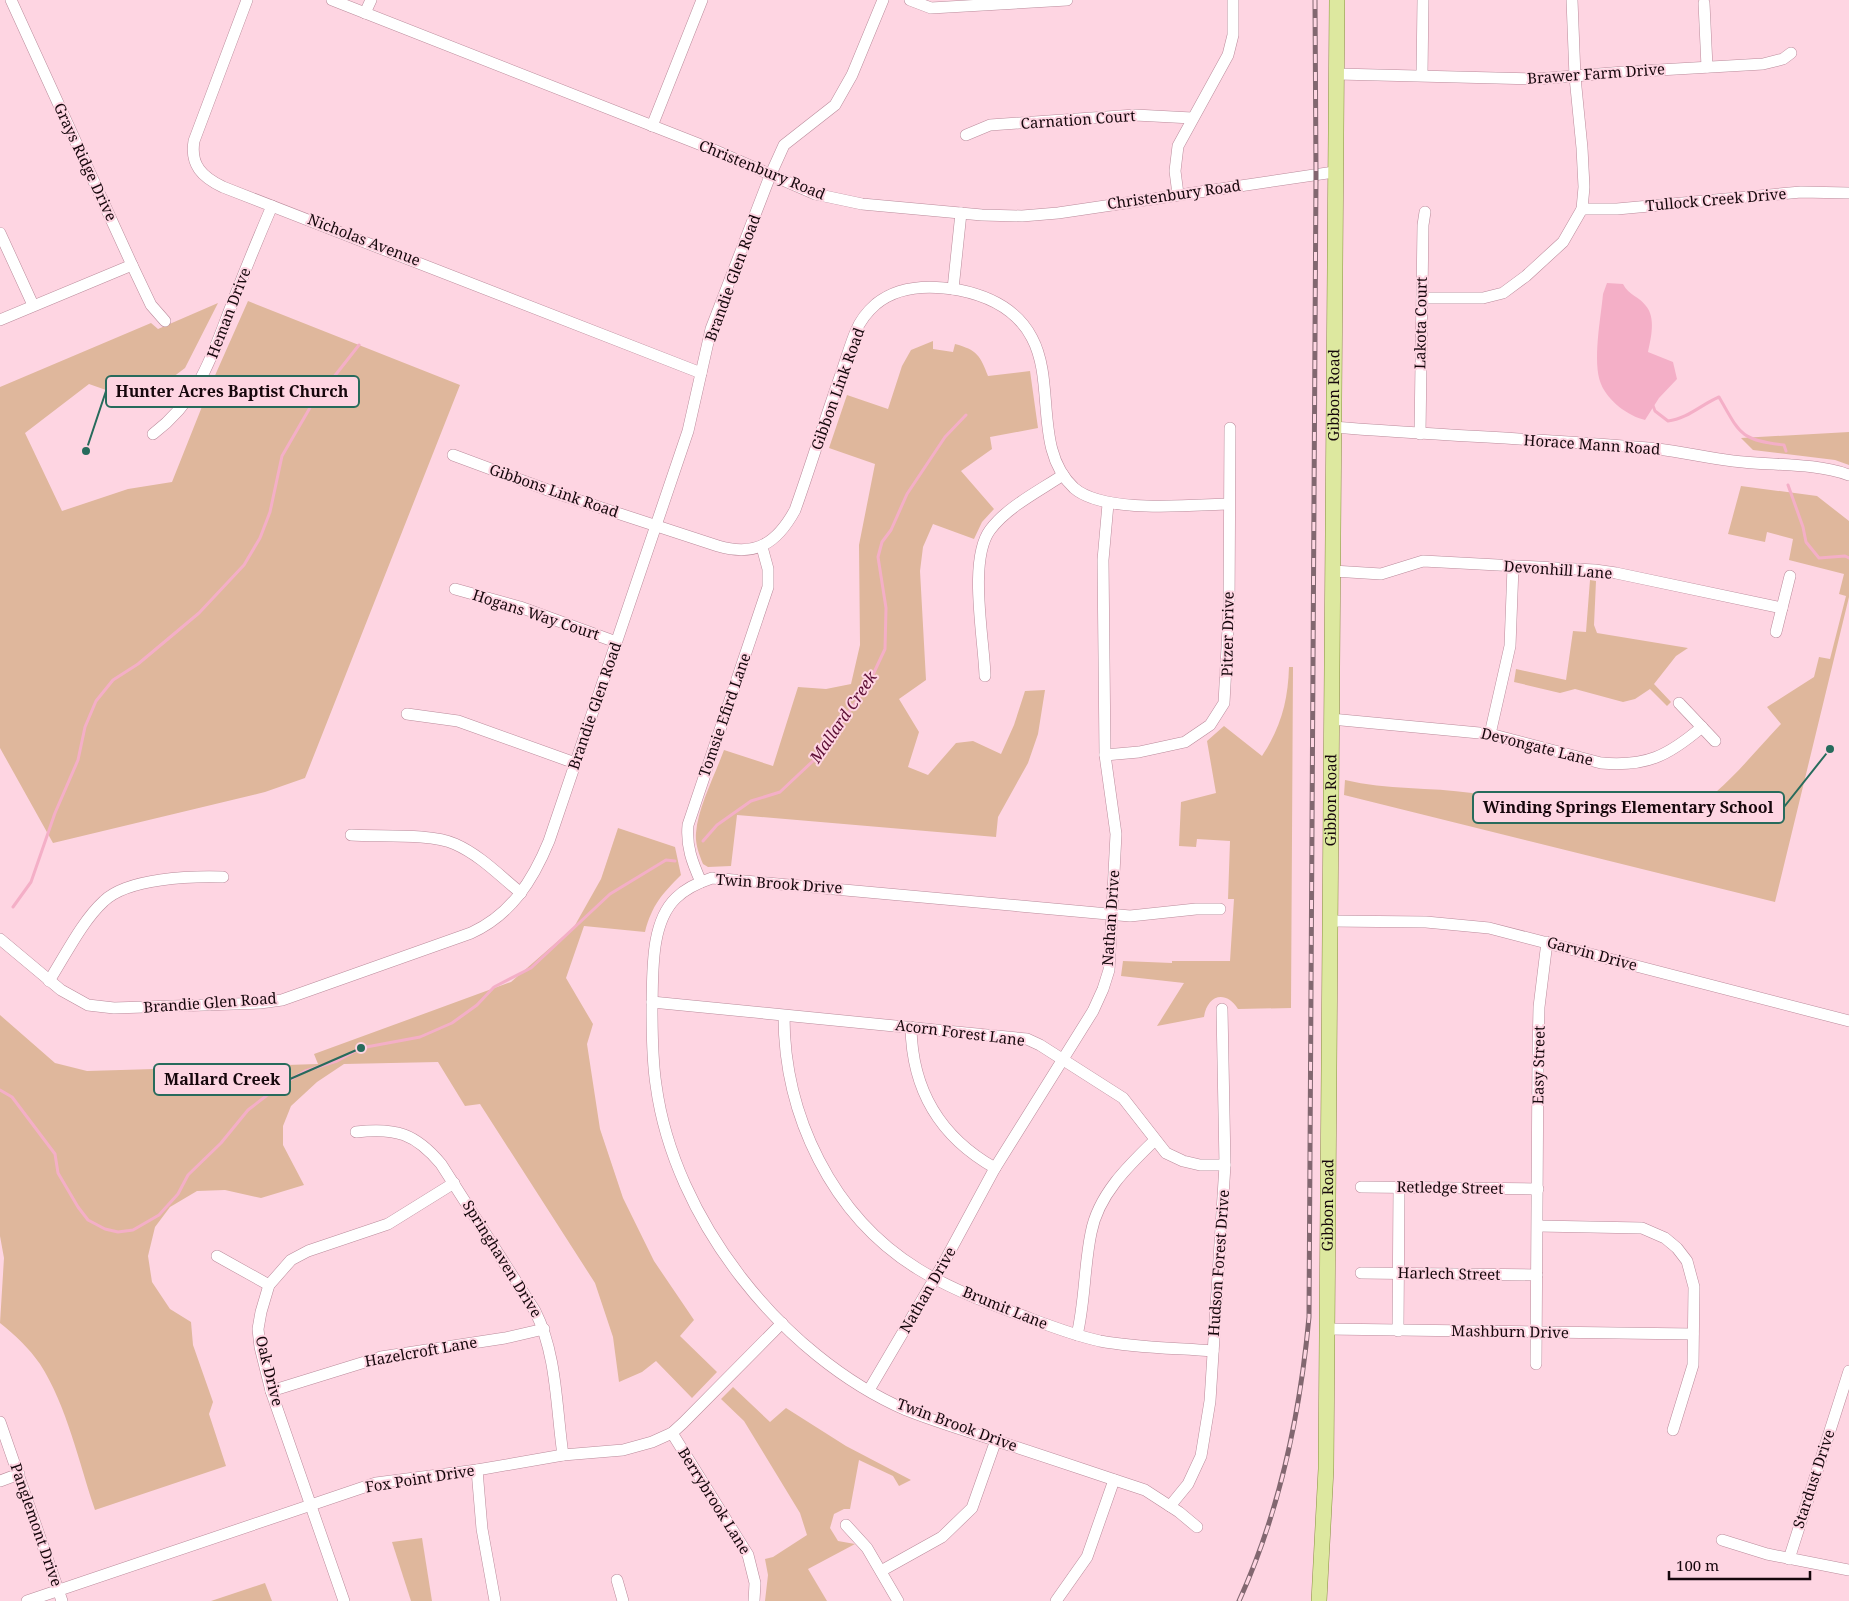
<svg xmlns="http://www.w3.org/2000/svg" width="1849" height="1601" font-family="'Noto Serif',serif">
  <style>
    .green { fill: #dfb79c }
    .water { fill: #f4afc7 }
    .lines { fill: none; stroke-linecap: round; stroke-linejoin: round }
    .stream { stroke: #f4afc7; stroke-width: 3 }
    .minor-casing { stroke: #ba8b9b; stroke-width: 12 }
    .major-casing { stroke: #899042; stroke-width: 16 }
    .minor { stroke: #fff; stroke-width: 11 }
    .major { stroke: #dde89f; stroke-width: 15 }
    .rail-casing { stroke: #826770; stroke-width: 5 }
    .rail { stroke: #fed5e2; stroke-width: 3; stroke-dasharray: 9; stroke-linecap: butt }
    .labels { text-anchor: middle; stroke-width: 4; stroke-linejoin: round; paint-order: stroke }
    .street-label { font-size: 15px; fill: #16070c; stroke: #fed5e2 }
    .water-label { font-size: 16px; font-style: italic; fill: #5c0e34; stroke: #fed5e2 }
    .leader { fill: none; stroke: #276b5c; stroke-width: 2 }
    .callout-dot { fill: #276b5c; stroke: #fed5e2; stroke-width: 2 }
    .callout { fill: #fed5e2; stroke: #276b5c; stroke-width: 2 }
    .callout-label { font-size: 16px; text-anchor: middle; font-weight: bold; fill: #16070c }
  </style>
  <rect width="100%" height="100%" fill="#fed5e2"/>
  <g class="green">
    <polygon points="248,301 460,385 305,778 265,792 53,843 0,748 0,387 151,323 158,329 218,303 185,368 140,402 89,384 25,433 62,511 128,489 172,482 209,389"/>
    <path d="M933 341V349L953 352 955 344C977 350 980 355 988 376L1030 371 1038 428 990 437 992 449 961 471 994 509 982 522 974 539 933 524 923 547 920 571 926 680 899 699 919 732 908 767 928 775 956 743 973 741 1001 754 1014 725 1025 691 1045 690 1038 734 1028 763 998 817 996 837 737 815 731 866 708 867 703 864C699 854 695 844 696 833 698 807 715 775 724 750L773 766 798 687 826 689 851 684 860 645 859 545 875 464 829 448 847 395 888 409 902 366 911 350Z"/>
    <polygon points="1849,432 1849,465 1835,460 1753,450 1741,438"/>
    <path d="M1741 486 1817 496 1849 521V597L1775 902 1344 795 1345 780C1387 790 1430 787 1472 793 1547 805 1601 840 1679 811 1691 806 1706 801 1716 792 1739 772 1760 746 1781 724L1767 707 1814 677 1819 657 1830 659 1846 596 1839 594 1844 574 1789 560 1793 539 1767 532 1765 542 1728 534Z"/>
    <polygon points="1590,580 1596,581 1594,625 1597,633 1688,648 1676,656 1654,684 1671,702 1667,706 1650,689 1635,699 1623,702 1575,689 1560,693 1514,682 1516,669 1566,680 1573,631 1586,632"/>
    <path d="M1289 667H1293L1291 1008 1238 1009C1225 989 1207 996 1204 1017L1157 1026 1184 983 1121 976 1123 961 1172 963V961H1230L1234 899H1228L1230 841 1197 839 1196 847 1179 846 1181 802 1216 793 1207 741 1224 726 1262 756C1281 727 1288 701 1289 667Z"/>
    <path d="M618 828 675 847 681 875C662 894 652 905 645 932L584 926 566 978 593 1024 587 1044 600 1129 623 1198 654 1261 694 1320 680 1336 717 1372 692 1398 656 1361 642 1372 619 1382 613 1337 595 1283 480 1104 465 1106 438 1062 344 1064 317 1082 291 1106 283 1126V1145L304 1185 261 1198 225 1190 197 1191 170 1207 155 1227 148 1256 152 1282 170 1309 191 1322 193 1345 213 1402 209 1414 226 1466 95 1510C79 1463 67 1406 40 1364 29 1348 15 1335 0 1323L4 1258 0 1236V1015L55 1063 87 1071 318 1064 314 1054 511 982 574 927 601 879Z"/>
    <polygon points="733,1387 770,1422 786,1408 846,1446 911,1480 899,1486 893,1476 859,1460 850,1509 844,1509 834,1514 830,1528 838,1541 855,1544 808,1569 827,1601 765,1601 768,1575 765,1559 773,1557 807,1535 800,1513 744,1421 721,1399"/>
    <polygon points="422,1538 432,1601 411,1601 392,1542"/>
    <polygon points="265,1583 272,1601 211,1601"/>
  </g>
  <path class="water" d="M1607 283 1623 284C1629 296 1639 296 1646 306 1656 318 1651 338 1648 352L1673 362 1677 379 1659 398 1645 420C1628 416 1608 401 1601 384 1592 362 1601 317 1603 294Z"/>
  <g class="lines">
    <g class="stream">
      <path d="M1652 403 1655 411 1668 421C1687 419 1702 404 1719 397 1740 434 1740 440 1784 445L1786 451"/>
      <polyline points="1788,485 1803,527 1806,542 1819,558 1845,556 1849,558"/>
      <polyline points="703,841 717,825 751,801 780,792 814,760 815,761 869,683 885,649 886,608 878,557 882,542 891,530 907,494 945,437 966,415"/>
      <polyline points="13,907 31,882 55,813 78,760 85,727 96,701 113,680 138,664 199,613 244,565 260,538 270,512 282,456 311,406 359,345"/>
      <polyline points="0,1090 12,1097 55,1154 58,1173 78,1207 88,1220 105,1229 118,1232 133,1230 159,1215 178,1194 188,1175 221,1143 248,1110 275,1089 305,1071 337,1061 361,1048 420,1037 452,1023 477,1005 494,987 531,968 610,894 666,860 675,861"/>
    </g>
    <defs>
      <g id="minor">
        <polyline points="11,0 132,265 151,305 165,321"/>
        <path d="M247 0 194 141C190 165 202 177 223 187L701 373"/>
        <polyline points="332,0 714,150 815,194 862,204 982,215 1022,216 1058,213 1334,172"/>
        <polyline points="910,0 931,8 1067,0"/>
        <polyline points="1704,3 1707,67"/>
        <polyline points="365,13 371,0"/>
        <polyline points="1338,74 1536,79 1624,72 1763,64 1783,59 1791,53"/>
        <polyline points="1422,75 1423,0"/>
        <polyline points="652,126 702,0"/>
        <polyline points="966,135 990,125 1135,115 1192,118"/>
        <polyline points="1178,194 1175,171 1178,146 1228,55 1233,35 1233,0"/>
        <polyline points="1582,209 1617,209 1801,192 1849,193"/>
        <polyline points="0,233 33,305"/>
        <polyline points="953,289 961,213"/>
        <polyline points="1422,298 1483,298 1503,293 1526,276 1563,242 1582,209 1584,187 1582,148 1575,77 1572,0"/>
        <polyline points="0,320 132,265"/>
        <path d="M1333 427C1442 436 1550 439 1658 449 1683 452 1708 458 1733 461 1770 466 1813 462 1849 475"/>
        <path d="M153 434C204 395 214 348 237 291 248 263 260 234 272 206"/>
        <polyline points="1420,434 1423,225 1425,212"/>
        <path d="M453 455 556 493 718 546C756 557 777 543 795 510 811 465 825 419 841 374 846 360 850 345 856 331 860 321 868 311 876 304 899 285 931 285 959 290 989 296 1017 309 1032 338 1056 383 1033 450 1074 488 1104 514 1190 505 1229 504"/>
        <polyline points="1333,571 1381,574 1423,561 1595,570 1616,573 1782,608"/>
        <polyline points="455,589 520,607 616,642"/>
        <polyline points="1776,632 1790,576"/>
        <path d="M985 676C984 639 968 560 990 530 1007 507 1039 491 1063 475"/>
        <polyline points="1679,703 1715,741"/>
        <polyline points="407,714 458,721 575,763"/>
        <path d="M1331 719 1490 734 1601 763C1646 767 1668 756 1702 727"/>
        <polyline points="1490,734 1510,646 1513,567"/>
        <polyline points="1105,755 1139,752 1185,742 1210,725 1224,703 1229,610 1230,428"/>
        <path d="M351 835C379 837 431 833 455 844 480 855 500 876 521 893"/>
        <path d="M701 882C692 862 686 846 688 825L768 587V569L762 547"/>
        <polyline points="1330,921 1426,922 1489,928 1849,1021"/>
        <path d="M0 939 61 990 88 1005 114 1008 260 1003 282 1000 471 933C511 915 533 880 549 841L688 431 711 329 770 176 784 145 835 105 852 75 883 0"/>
        <path d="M49 981C65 956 82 921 104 901 128 878 191 876 223 877"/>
        <polyline points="652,1002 1027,1039 1040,1045 1123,1098 1166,1153 1183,1161 1200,1165 1225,1165"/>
        <path d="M784 1016C784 1115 832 1216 918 1269 949 1288 984 1302 1018 1314 1045 1324 1072 1335 1100 1341 1137 1348 1176 1348 1213 1351"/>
        <path d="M911 1027C912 1090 940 1137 995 1168"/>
        <path d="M356 1132C396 1127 416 1134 441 1164L535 1311C557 1354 556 1407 563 1455"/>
        <polyline points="1361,1187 1538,1189"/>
        <polyline points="1538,1226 1642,1228 1665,1238 1677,1248 1687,1261 1694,1287 1693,1365 1673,1430"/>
        <polyline points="217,1256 269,1285"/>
        <polyline points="1361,1273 1537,1275"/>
        <polyline points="1327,1329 1693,1334"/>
        <polyline points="1398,1331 1399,1187"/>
        <path d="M1077 1335C1085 1302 1084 1267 1091 1233 1098 1195 1128 1166 1155 1140"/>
        <polyline points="1536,1364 1538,1053 1539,1007 1547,942"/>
        <polyline points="869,1390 942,1266 995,1168 1093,1011 1103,989 1109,970 1116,834 1105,755 1103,560 1108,504"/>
        <polyline points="271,1391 381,1357 505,1338 544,1329"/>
        <polyline points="0,1422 62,1601"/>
        <polyline points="672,1433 748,1555 755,1583 754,1601"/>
        <polyline points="477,1470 482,1529 495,1601"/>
        <polyline points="0,1481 19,1474"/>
        <polyline points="1170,1506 1188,1484 1201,1456 1210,1401 1225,1165 1222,1009"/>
        <polyline points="846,1525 867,1548 898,1601"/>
        <path d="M1197 1527 1179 1512 1145 1490C1096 1474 1047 1457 997 1441 967 1431 936 1422 906 1410 782 1356 674 1219 656 1085 652 1059 652 1033 652 1007 653 973 650 923 676 898 685 889 700 882 712 878L1130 916 1196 909H1220"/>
        <polyline points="1722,1540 1767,1554 1849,1570"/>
        <polyline points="1789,1559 1849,1371"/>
        <polyline points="881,1571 942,1537 972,1508 996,1440"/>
        <polyline points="617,1580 623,1601"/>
        <polyline points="27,1601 376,1483 477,1470 563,1455 623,1450 652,1442 672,1433 683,1423 782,1323"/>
        <polyline points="344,1601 271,1391 260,1347 258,1329 261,1312 269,1285 291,1260 308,1251 388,1224 454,1183"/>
        <polyline points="1056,1601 1087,1557 1114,1480"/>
      </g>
      <g id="major">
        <path id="s1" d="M1319 1601 1326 1469 1337 0"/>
      </g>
    </defs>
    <use href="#minor" class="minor-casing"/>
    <use href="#major" class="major-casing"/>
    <use href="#minor" class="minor"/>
    <use href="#major" class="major"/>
    <defs>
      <path id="rail" d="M1239 1601C1280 1511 1300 1415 1309 1317L1316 175 1315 0"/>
    </defs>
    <use href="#rail" class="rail-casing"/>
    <use href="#rail" class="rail"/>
  </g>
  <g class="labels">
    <g class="street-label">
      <text transform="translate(1596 74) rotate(-4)" y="5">Brawer Farm Drive</text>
      <text transform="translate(1078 120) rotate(-4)" y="5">Carnation Court</text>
      <text transform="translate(85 162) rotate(65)" y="5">Grays Ridge Drive</text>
      <text transform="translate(762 170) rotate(22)" y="5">Christenbury Road</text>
      <text transform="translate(1174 195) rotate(-8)" y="5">Christenbury Road</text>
      <text transform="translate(1716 200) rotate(-5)" y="5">Tullock Creek Drive</text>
      <text transform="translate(364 240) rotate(21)" y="5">Nicholas Avenue</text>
      <text transform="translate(733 278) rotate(-70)" y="5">Brandie Glen Road</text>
      <text transform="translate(229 313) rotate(-69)" y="5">Heman Drive</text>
      <text transform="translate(1421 323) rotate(-89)" y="5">Lakota Court</text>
      <text transform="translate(838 389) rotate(-70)" y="5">Gibbon Link Road</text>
      <text dy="5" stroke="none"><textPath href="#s1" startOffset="1206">Gibbon Road</textPath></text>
      <text transform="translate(1592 445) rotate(4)" y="5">Horace Mann Road</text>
      <text transform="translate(554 491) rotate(19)" y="5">Gibbons Link Road</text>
      <text transform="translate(1558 570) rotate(4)" y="5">Devonhill Lane</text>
      <text transform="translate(536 615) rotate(18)" y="5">Hogans Way Court</text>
      <text transform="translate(1228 634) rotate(-89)" y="5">Pitzer Drive</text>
      <text transform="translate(595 706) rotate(-71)" y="5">Brandie Glen Road</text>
      <text transform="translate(725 715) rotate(-71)" y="5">Tomsie Efird Lane</text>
      <text transform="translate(1537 747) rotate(14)" y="5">Devongate Lane</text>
      <text dy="5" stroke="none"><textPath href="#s1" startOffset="801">Gibbon Road</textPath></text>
      <text transform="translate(779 884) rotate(4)" y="5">Twin Brook Drive</text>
      <text transform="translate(1111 918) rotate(-86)" y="5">Nathan Drive</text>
      <text transform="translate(1592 954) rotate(15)" y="5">Garvin Drive</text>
      <text transform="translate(210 1003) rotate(-4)" y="5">Brandie Glen Road</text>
      <text transform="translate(960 1033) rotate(7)" y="5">Acorn Forest Lane</text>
      <text transform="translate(1539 1065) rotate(-89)" y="5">Easy Street</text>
      <text transform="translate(1450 1188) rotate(1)" y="5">Retledge Street</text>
      <text dy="5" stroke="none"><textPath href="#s1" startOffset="396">Gibbon Road</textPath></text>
      <text transform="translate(502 1259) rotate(58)" y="5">Springhaven Drive</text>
      <text transform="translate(1219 1263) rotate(-86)" y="5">Hudson Forest Drive</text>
      <text transform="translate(1449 1274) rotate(1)" y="5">Harlech Street</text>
      <text transform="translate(928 1290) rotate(-60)" y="5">Nathan Drive</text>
      <text transform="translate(1005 1308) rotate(22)" y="5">Brumit Lane</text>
      <text transform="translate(1510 1332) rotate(1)" y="5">Mashburn Drive</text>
      <text transform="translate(421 1352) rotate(-10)" y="5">Hazelcroft Lane</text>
      <text transform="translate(269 1371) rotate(76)" y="5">Oak Drive</text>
      <text transform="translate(957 1425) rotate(20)" y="5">Twin Brook Drive</text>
      <text transform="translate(420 1479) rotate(-9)" y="5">Fox Point Drive</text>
      <text transform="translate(1814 1479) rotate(-72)" y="5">Stardust Drive</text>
      <text transform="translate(714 1501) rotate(58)" y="5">Berrybrook Lane</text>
      <text transform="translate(36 1525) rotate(71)" y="5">Panglemont Drive</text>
    </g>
    <g class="water-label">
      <text transform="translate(843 717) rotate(-56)" y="6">Mallard Creek</text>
    </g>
  </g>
  <path class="leader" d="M86 451L106 391M1830 749L1784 807M361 1048L290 1079"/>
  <g class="callout-dot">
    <circle cx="86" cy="451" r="5"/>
    <circle cx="1830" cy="749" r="5"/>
    <circle cx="361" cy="1048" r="5"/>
  </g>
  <g class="callout">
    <rect x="106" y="376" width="253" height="31" rx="5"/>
    <rect x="1473" y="792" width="311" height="31" rx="5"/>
    <rect x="154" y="1064" width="136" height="31" rx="5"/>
  </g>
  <g class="callout-label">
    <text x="232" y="397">Hunter Acres Baptist Church</text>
    <text x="1628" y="813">Winding Springs Elementary School</text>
    <text x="222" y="1085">Mallard Creek</text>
  </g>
  <path d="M1669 1571v8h141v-8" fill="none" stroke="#16070c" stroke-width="2.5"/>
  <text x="1676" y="1571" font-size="15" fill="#16070c" stroke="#fed5e2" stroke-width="4" paint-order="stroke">100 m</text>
</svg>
